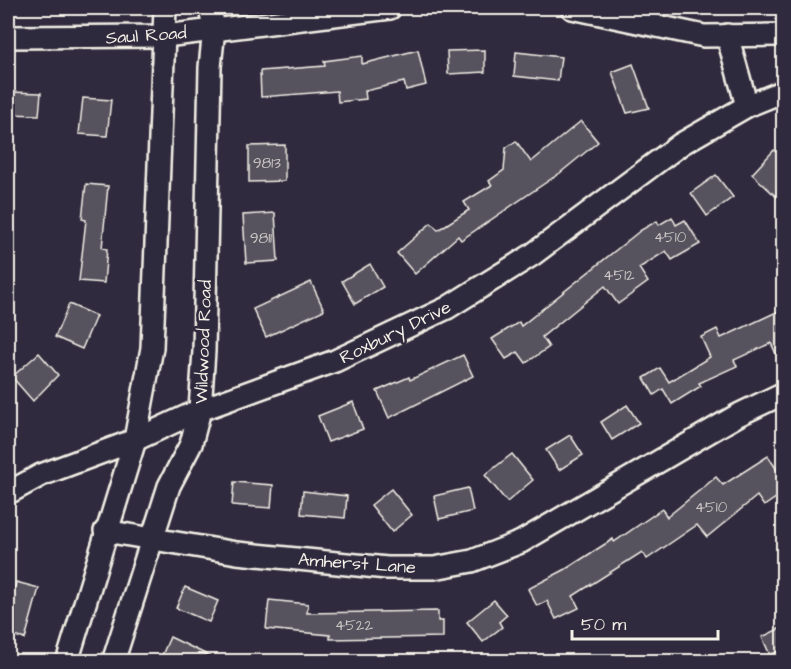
<svg xmlns="http://www.w3.org/2000/svg" width="791" height="669" font-family="'Architects Daughter',sans-serif">
  <style>
    .building { fill: #56525f; stroke: #f4f1e8; stroke-width: 1.5 }
    .lines { fill: none; stroke-linecap: round; stroke-linejoin: round }
    .minor-casing { stroke: #f4f1e8; stroke-width: 26 }
    .minor { stroke: #2f2a3d; stroke-width: 21 }
    .labels { text-anchor: middle; stroke-width: 5; stroke-linejoin: round; paint-order: stroke }
    .number-label { font-size: 15px; fill: #ccc9c6 }
    .street-label { font-size: 18px; fill: #f4f1e8; stroke: #2f2a3d }
  </style>
  <rect width="100%" height="100%" fill="#2f2a3d"/>
  <filter id="ink" filterUnits="userSpaceOnUse"><feTurbulence type="fractalNoise" baseFrequency=".0167" numOctaves="2"/><feDisplacementMap in="SourceGraphic" scale="12" xChannelSelector="R" yChannelSelector="G"/><feConvolveMatrix kernelMatrix="1 2 1 2 8 2 1 2 1" color-interpolation-filters="sRGB"/></filter>
  <g filter="url(#ink)">
    <g class="building">
      <polygon points="418,50 426,85 406,90 404,82 365,91 366,99 338,102 337,91 261,97 260,71 325,66 324,61 362,56 362,64"/>
      <polygon points="485,50 485,72 448,74 447,51"/>
      <polygon points="516,52 561,57 558,81 514,76"/>
      <polygon points="633,64 649,108 627,113 612,72"/>
      <polygon points="10,92 41,93 39,115 8,114"/>
      <polygon points="83,98 111,100 107,136 79,134"/>
      <polygon points="581,121 598,142 560,173 461,240 458,236 415,274 397,253 431,223 438,230 469,210 464,202 492,185 489,181 504,170 506,148 516,141 531,162"/>
      <polygon points="285,145 285,181 249,182 249,146"/>
      <polygon points="774,150 783,159 783,203 752,174"/>
      <polygon points="716,175 733,197 707,216 691,193"/>
      <polygon points="86,184 108,186 102,248 107,249 104,283 79,281 86,220 82,219"/>
      <polygon points="275,213 278,261 246,263 243,215"/>
      <polygon points="672,217 676,225 685,220 700,244 672,260 666,251 639,268 648,282 618,304 605,286 542,337 549,347 526,363 518,352 506,359 492,339 519,322 521,326 641,230 657,221 659,225"/>
      <polygon points="370,264 383,287 355,304 342,281"/>
      <polygon points="311,282 324,310 266,337 253,309"/>
      <polygon points="69,304 96,316 82,349 55,337"/>
      <polygon points="783,309 783,369 771,343 734,360 737,366 699,383 701,386 672,404 663,389 654,395 644,378 660,368 669,382 710,357 701,337 717,329 721,338"/>
      <polygon points="39,353 58,375 33,401 12,377"/>
      <polygon points="463,355 473,376 389,418 377,391 409,377 410,380"/>
      <polygon points="353,402 363,429 328,442 318,416"/>
      <polygon points="627,405 639,423 612,440 601,422"/>
      <polygon points="570,435 583,455 559,470 546,450"/>
      <polygon points="512,454 533,480 507,502 485,475"/>
      <polygon points="768,456 783,479 783,493 764,506 757,496 707,537 697,525 647,559 642,552 573,596 579,608 556,619 547,601 537,606 528,589 566,569 613,539 614,542 662,509 667,517 716,477 723,485"/>
      <polygon points="234,482 273,485 271,508 232,505"/>
      <polygon points="468,488 473,511 439,519 434,496"/>
      <polygon points="391,489 412,515 392,532 371,505"/>
      <polygon points="303,491 347,496 345,518 301,514"/>
      <polygon points="16,582 39,588 25,639 8,634 8,615"/>
      <polygon points="185,587 218,601 209,622 176,608"/>
      <polygon points="269,600 308,604 307,613 438,611 438,621 443,621 443,637 330,639 330,635 266,629"/>
      <polygon points="494,600 507,615 499,622 502,627 483,642 467,622"/>
      <polygon points="783,627 783,649 770,655 762,637"/>
      <polygon points="170,637 222,662 159,662"/>
    </g>
    <g class="lines">
      <defs>
        <g id="minor">
          <polyline points="572,8 704,36 784,35"/>
          <polyline points="727,35 747,106"/>
          <polyline points="8,37 165,36 390,8"/>
          <polyline points="8,493 41,475 135,440 200,410 335,361 447,308 532,255 681,144 747,106 784,91"/>
          <polyline points="105,531 237,553 387,568 434,568 472,561 521,542 738,415 784,393"/>
          <polyline points="67,662 135,440 152,348 165,8"/>
          <polyline points="113,662 169,486 191,444 200,410 204,351 210,67 214,29 210,8"/>
        </g>
      </defs>
      <use href="#minor" class="minor-casing"/>
      <use href="#minor" class="minor"/>
    </g>
  </g>
  <g class="labels">
    <g class="number-label">
      <text x="267" y="168">9813</text>
      <text x="670" y="242">4510</text>
      <text x="261" y="243">9811</text>
      <text x="619" y="280">4512</text>
      <text x="711" y="512">4510</text>
      <text x="354" y="630">4522</text>
    </g>
    <g class="street-label">
      <text transform="translate(146 35) rotate(-4)" y="6">Saul Road</text>
      <text transform="translate(395 332) rotate(-26)" y="6">Roxbury Drive</text>
      <text transform="translate(203 342) rotate(-88)" y="6">Wildwood Road</text>
      <text transform="translate(357 563) rotate(4)" y="6">Amherst Lane</text>
    </g>
  </g>
  <rect width="791" height="669" fill="none" stroke="#2f2a3d" stroke-width="30"/>
  <rect x="15" y="15" width="761" height="639" fill="none" stroke="#f4f1e8" stroke-width="2" filter="url(#ink)"/>
  <path d="M572 630v9h146v-9" fill="none" stroke="#f4f1e8" stroke-width="3"/>
  <text x="581" y="630" font-size="18" fill="#f4f1e8" stroke="#2f2a3d" stroke-width="4.5" paint-order="stroke">50 m</text>
</svg>
